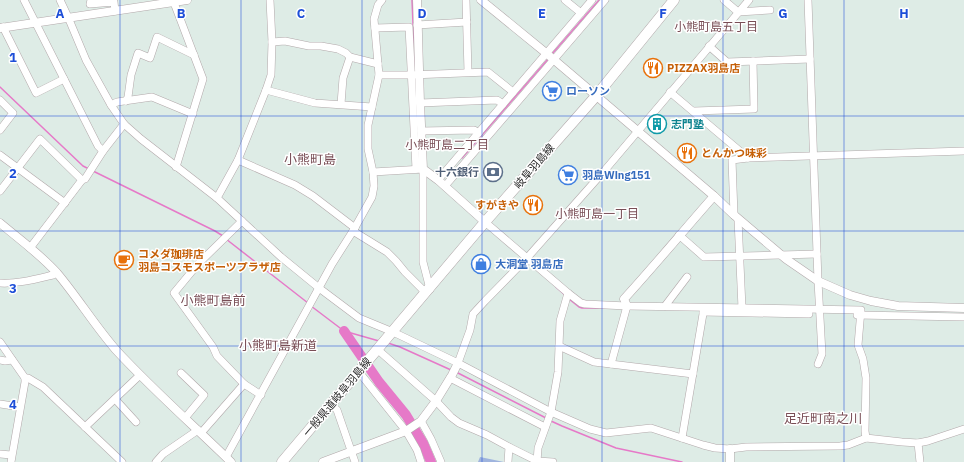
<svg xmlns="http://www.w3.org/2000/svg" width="964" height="462" font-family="'IBM Plex Sans','Noto Sans JP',sans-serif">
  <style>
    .green { fill: #9fb4de }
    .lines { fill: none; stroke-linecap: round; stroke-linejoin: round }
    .stream { stroke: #e679c8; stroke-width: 1.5 }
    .river { stroke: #e679c8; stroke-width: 10 }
    .minor-casing { stroke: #b2a8aa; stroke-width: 8 }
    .tertiary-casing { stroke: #b2a8aa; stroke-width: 9 }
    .secondary-casing { stroke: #b2a8aa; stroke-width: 11 }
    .minor { stroke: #fff; stroke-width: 7 }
    .tertiary { stroke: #fff; stroke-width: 8 }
    .secondary { stroke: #fff; stroke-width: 10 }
    .grid { fill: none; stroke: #1d4ed8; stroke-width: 1; stroke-opacity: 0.55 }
    .labels { text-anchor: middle; stroke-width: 3; stroke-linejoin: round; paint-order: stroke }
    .food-label { font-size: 11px; font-weight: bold; fill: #c56008; stroke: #fff; text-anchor: start }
    .shop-label { font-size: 11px; font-weight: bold; fill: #366cbe; stroke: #fff; text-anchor: start }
    .culture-label { font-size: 11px; font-weight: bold; fill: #0d838f; stroke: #fff; text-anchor: start }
    .street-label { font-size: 11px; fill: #2b2b2b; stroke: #fff }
    .service-label { font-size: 11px; font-weight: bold; fill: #4e5e75; stroke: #fff; text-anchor: end }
    .neighbourhood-label { font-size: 12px; fill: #794e56; stroke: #fff }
    .quarter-label { font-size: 13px; fill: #794e56; stroke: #fff }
    .grid-label { font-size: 13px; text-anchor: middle; font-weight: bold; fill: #1d4ed8; stroke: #fff; stroke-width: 3; stroke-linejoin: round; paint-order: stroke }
  </style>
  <rect width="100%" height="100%" fill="#deece6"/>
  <polygon class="green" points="480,457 504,462 478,462"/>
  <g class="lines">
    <g class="stream">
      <polyline points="412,0 415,72"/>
      <polyline points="552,54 599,0"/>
      <polyline points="0,87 83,166 89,169"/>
      <polyline points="462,158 549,58"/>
      <polyline points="93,171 215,231 223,236"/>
      <polyline points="226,239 308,303"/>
      <polyline points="556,287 565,295"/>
      <polyline points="569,299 579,307 582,308 606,308"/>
      <polyline points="311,306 344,331 379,341"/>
      <polyline points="388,343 400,347 451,370"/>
      <polyline points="456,372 546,418"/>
      <polyline points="551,421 562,426 616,448 682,462"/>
    </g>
    <polyline class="river" points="344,331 379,382 406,415 423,443 431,462"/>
    <defs>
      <g id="minor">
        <polyline points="24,0 98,146 103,151"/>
        <polyline points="60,0 68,17 86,60 111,105 124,124 141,139 217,198 281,257 319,288 359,318 393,332 458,363 551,412 590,429 606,433 651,428 703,445 715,448 730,449 746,447 840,446 848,445 866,438 902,442 918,443 928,441 964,429"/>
        <polyline points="91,0 90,4 114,2 115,11"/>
        <polyline points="173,0 203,79 176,167"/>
        <polyline points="466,0 468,72"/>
        <polyline points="565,0 581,13"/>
        <polyline points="724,0 738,12 770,10"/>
        <polyline points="808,0 818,281 822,354 818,364"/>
        <polyline points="417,25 467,22"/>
        <polyline points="3,27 36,93 64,79"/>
        <polyline points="375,28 409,27 416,169"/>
        <polyline points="272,42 285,41 309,46 321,46 338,49 346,53 350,57 378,64"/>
        <polyline points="709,46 727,62 810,59"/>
        <polyline points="379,75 411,75 488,72 513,92"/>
        <polyline points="266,90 315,103 372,107"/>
        <polyline points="670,92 748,158"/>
        <polyline points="0,100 13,113 0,130"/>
        <polyline points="126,101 128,97 131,75 138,53 150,58 157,37 194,55"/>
        <polyline points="420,103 497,100 503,104"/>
        <polyline points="341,104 343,78 350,57"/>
        <polyline points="111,105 117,102 152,97 193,114"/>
        <polyline points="694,111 754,109 753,61"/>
        <polyline points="421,131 474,130 479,133"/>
        <polyline points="0,155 65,203"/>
        <polyline points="238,160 295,185 313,196 355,228"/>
        <polyline points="373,172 423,169 423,262 430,289"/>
        <polyline points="438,180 592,0"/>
        <polyline points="445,186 605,0"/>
        <polyline points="0,191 40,139 82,180"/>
        <polyline points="217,198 238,160 266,90 271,75 272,42 270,0"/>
        <polyline points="734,215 732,160 748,158 964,151"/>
        <polyline points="738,219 742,308"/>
        <polyline points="242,221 198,264 174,293 213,347 217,356 244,384 261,395"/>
        <polyline points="485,222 568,293 581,303 585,304 627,306 861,310 858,345 863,359 866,378 865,431 866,438"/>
        <polyline points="353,231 387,252 396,261 405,272 426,293"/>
        <polyline points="679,235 704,257 817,254"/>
        <polyline points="30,248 82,180 85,179 103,151 124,124"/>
        <path d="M0 283C18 284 36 279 53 275L56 273"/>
        <polyline points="665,306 687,277"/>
        <polyline points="703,312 809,314"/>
        <polyline points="857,315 964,317"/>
        <polyline points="0,342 25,378 25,382 11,462"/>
        <polyline points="559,346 594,362 693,374"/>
        <polyline points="377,349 436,401 451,417 459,423 487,435 509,447 508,462"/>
        <polyline points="0,360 5,361 12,360"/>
        <polyline points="458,363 470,330 473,314 485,301 527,258 605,170 749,0"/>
        <polyline points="611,364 627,306"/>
        <polyline points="359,372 406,431 417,450 421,462"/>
        <polyline points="181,373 204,395 185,418"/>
        <polyline points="25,378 28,378 43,387 122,462"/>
        <polyline points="450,378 545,427"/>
        <polyline points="115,399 136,422"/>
        <polyline points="0,404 20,407"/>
        <polyline points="331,404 337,410 355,462"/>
        <polyline points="421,421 431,439 441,462"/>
        <polyline points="85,427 140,375"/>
        <polyline points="201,433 244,384"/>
        <polyline points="682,438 704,308"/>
        <polyline points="918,443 920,462"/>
        <polyline points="509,447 537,461 553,462"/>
        <polyline points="0,454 11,455"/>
        <polyline points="226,457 332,264 353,231 372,197 374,186 373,172 368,149 368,125 379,75 374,19 378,5 382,0"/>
        <polyline points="156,462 163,454 198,430"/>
        <polyline points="537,462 538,448 551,412 558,372 560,321 568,293"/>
      </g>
      <g id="tertiary">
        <polyline points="417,0 420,103 423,169 438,180 485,222"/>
        <polyline points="481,0 546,53 714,196 734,215 786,259 818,281 850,295 871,301 898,306 964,308"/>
        <polyline points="0,28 187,0"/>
        <path d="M0 223C19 239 41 255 57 273 78 298 95 326 116 350 152 389 193 425 231 462"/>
        <path d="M627 306 624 299C655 265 684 230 714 196"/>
        <polyline points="730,449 730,462"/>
        <polyline points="323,462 406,431 421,421 436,401 452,375 458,363"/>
      </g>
      <polyline id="secondary" points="282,462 485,222 596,96 674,0"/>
    </defs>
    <use href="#minor" class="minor-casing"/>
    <use href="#tertiary" class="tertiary-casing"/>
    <use href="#secondary" class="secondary-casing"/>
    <use href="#minor" class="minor"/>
    <use href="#tertiary" class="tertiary"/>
    <use href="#secondary" class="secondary"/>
  </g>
  <path class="grid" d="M120 0V462M241 0V462M362 0V462M482 0V462M602 0V462M723 0V462M844 0V462M0 116H964M0 231H964M0 346H964"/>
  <defs>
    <symbol id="restaurant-ring" viewBox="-11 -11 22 22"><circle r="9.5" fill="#fff" stroke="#e8710a" stroke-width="1.5"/><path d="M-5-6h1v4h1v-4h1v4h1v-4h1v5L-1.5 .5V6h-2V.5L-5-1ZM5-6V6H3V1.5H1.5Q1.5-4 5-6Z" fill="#e8710a"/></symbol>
    <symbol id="supermarket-ring" viewBox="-11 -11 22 22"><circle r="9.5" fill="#fff" stroke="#3f7fe0" stroke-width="1.5"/><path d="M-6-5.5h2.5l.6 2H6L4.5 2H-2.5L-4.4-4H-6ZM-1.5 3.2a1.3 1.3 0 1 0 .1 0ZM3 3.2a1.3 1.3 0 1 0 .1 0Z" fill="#3f7fe0"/></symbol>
    <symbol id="building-ring" viewBox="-11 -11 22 22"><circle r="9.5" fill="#fff" stroke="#0f9aa8" stroke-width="1.5"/><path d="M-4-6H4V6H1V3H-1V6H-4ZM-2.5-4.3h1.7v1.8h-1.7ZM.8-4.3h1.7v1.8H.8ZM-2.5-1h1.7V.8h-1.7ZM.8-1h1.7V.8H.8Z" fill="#0f9aa8"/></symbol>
    <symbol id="bank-ring" viewBox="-11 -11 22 22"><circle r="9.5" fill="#fff" stroke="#5c6f8a" stroke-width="1.5"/><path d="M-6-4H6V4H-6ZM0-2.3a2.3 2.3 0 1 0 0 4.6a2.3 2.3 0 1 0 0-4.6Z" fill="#5c6f8a"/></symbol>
    <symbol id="cafe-ring" viewBox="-11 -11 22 22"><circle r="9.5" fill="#fff" stroke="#e8710a" stroke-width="1.5"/><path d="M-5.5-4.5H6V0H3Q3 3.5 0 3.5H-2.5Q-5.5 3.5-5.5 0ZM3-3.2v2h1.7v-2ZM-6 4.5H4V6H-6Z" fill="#e8710a"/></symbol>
    <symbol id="shop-ring" viewBox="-11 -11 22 22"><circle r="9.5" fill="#fff" stroke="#3f7fe0" stroke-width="1.5"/><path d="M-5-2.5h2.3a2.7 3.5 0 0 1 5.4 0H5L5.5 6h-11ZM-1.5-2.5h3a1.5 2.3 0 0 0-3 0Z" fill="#3f7fe0"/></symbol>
  </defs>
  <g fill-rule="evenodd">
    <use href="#restaurant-ring" x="642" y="57" width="22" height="22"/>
    <use href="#supermarket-ring" x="541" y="80" width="22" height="22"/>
    <use href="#building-ring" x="646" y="113" width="22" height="22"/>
    <use href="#restaurant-ring" x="676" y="142" width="22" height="22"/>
    <use href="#bank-ring" x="482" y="161" width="22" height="22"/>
    <use href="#supermarket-ring" x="557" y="164" width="22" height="22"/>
    <use href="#restaurant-ring" x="522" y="194" width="22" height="22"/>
    <use href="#cafe-ring" x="113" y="249" width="22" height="22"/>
    <use href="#shop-ring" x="470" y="253" width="22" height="22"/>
  </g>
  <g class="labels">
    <g class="food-label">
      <text x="667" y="72">PIZZAX羽島店</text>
      <text x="701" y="157">とんかつ味彩</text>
      <text x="519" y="209" text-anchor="end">すがきや</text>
      <text x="138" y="258">コメダ珈琲店<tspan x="138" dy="13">羽島コスモスポーツプラザ店</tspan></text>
    </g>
    <g class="shop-label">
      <text x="566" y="95">ローソン</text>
      <text x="582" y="179">羽島Wing151</text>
      <text x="495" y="268">大洞堂 羽島店</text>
    </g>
    <g class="culture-label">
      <text x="671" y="128">志門塾</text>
    </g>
    <g class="street-label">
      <text transform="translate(534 166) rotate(-49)" y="4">岐阜羽島線</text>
      <text transform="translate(337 397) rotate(-50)" y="4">一般県道岐阜羽島線</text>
    </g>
    <g class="service-label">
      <text x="479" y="176">十六銀行</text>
    </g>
    <g class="neighbourhood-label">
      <text x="716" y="31">小熊町島五丁目</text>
      <text x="447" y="149">小熊町島二丁目</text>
      <text x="597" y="218">小熊町島一丁目</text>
    </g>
    <g class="quarter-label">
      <text x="310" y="164">小熊町島</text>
      <text x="213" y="305">小熊町島前</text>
      <text x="278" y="350">小熊町島新道</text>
      <text x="823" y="423">足近町南之川</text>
    </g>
  </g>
  <g class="grid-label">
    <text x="60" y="18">A</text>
    <text x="181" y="18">B</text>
    <text x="301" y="18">C</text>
    <text x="422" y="18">D</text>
    <text x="542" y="18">E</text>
    <text x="663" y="18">F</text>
    <text x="783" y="18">G</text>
    <text x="904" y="18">H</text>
    <text x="13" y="62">1</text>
    <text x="13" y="178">2</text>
    <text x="13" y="293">3</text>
    <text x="13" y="409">4</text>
  </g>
</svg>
